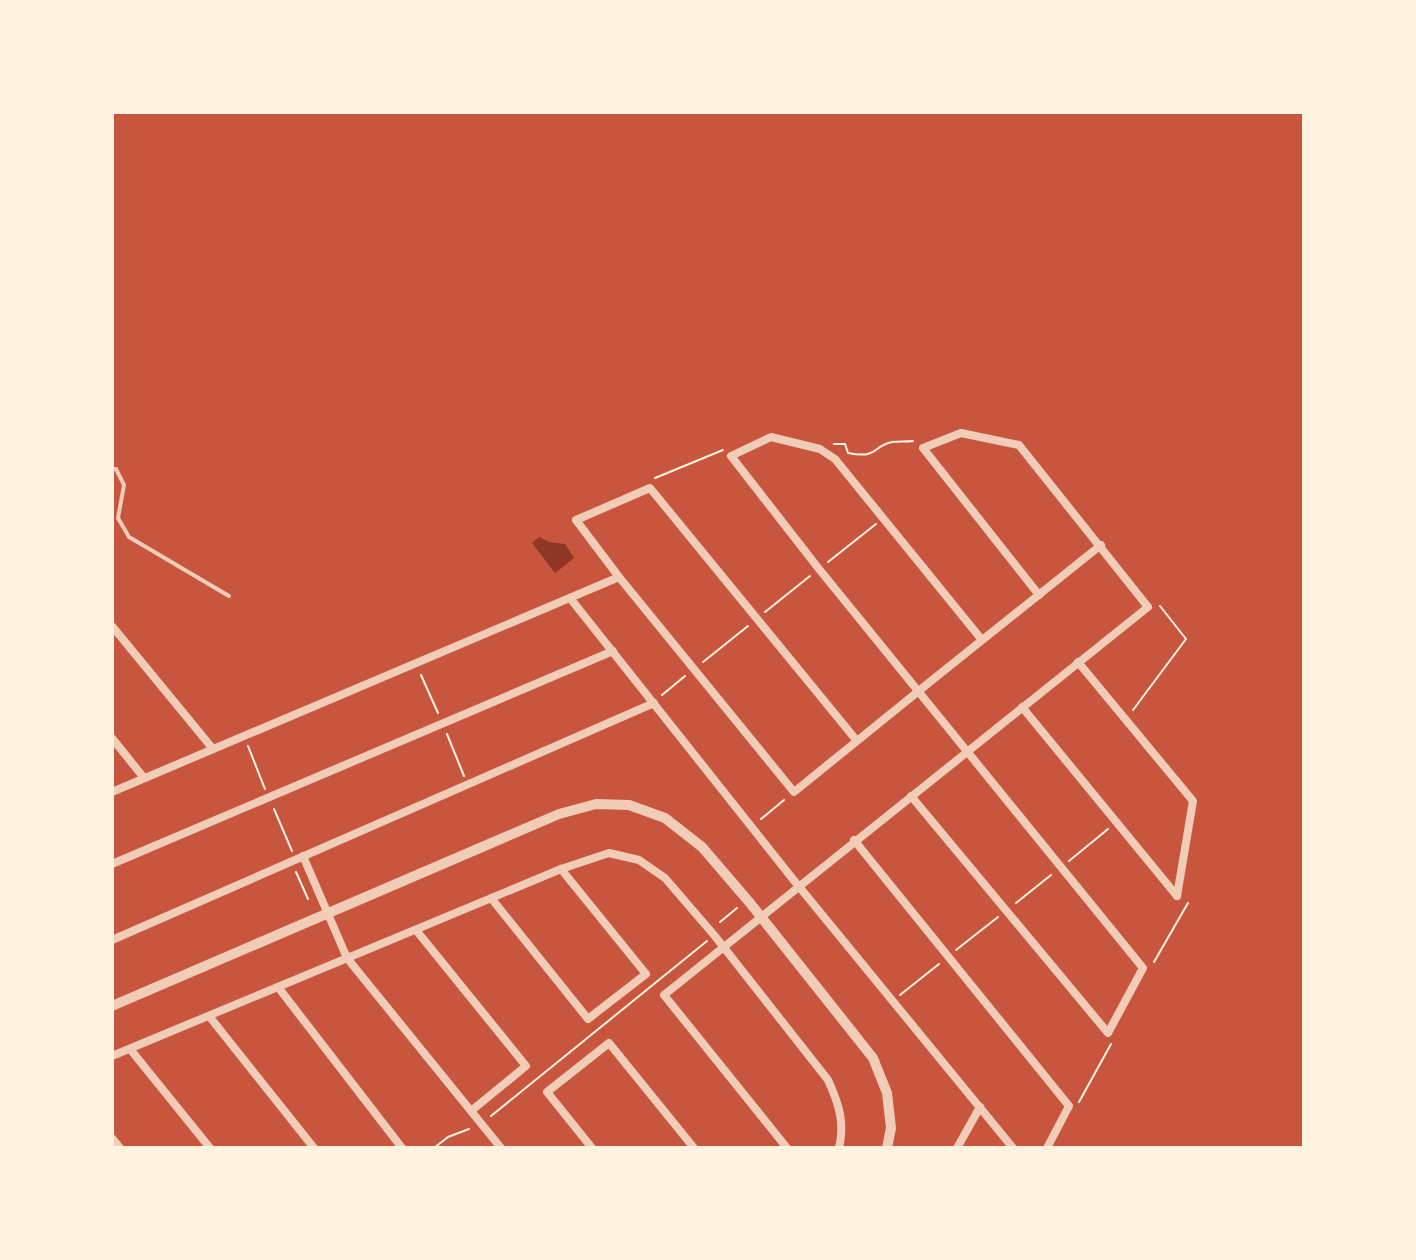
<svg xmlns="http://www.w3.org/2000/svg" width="1416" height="1260" font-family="Ubuntu,sans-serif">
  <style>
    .water { fill: #8f3625 }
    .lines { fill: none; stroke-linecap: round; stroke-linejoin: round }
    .path { stroke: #fff3e0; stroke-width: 2 }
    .service { stroke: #f1ccb7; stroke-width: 4 }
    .minor { stroke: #f1ccb7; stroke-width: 8 }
    .tertiary { stroke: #f1ccb7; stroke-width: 10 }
  </style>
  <rect width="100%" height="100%" fill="#c8553d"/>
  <polygon class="water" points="539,537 549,542 565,544 574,558 555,573 532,543"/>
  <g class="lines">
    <g class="path">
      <path d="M834 444H845L848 453C879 459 872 446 892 442 899 441 906 442 913 441"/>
      <polyline points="655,478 723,450"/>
      <polyline points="828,562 876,524"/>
      <polyline points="765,612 810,576"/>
      <polyline points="703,662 748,626"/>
      <polyline points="421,675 438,713"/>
      <polyline points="662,695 685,676"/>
      <polyline points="1133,710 1186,639 1160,606"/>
      <polyline points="447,734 464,776"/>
      <polyline points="248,746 265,789"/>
      <polyline points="274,809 292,851"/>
      <polyline points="761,819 784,800"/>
      <polyline points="1069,861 1108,829"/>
      <polyline points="296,872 308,899"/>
      <polyline points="1016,903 1051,875"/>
      <polyline points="720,922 737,908"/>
      <polyline points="956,950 998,917"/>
      <polyline points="1154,962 1188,903"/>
      <polyline points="900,995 939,964"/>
      <polyline points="1079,1102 1111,1044"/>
      <polyline points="491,1116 707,941"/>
      <polyline points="434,1148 448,1137 469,1129"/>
    </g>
    <polyline class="service" points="112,469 116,469 124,485 118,518 129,537 229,596"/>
    <g class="minor">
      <polyline points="570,598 792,878 1013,1148"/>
      <polyline points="112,626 213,749"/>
      <polyline points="1078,662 1193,801 1177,896"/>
      <polyline points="1022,707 1177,896"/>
      <polyline points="112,738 144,778"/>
      <path d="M857 741 650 488 576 520 619 577 794 792C896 709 998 627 1101 545"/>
      <polyline points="112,792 619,577"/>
      <polyline points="911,796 1108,1033 1143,968 819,569 731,456 771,437 820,449 835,459 982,640"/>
      <polyline points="854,840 1069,1106 1047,1148"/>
      <polyline points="303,856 347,958 501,1148"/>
      <polyline points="112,864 613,651"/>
      <polyline points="491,898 588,1019 646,974 561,869"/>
      <polyline points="416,930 526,1066 471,1111"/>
      <polyline points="112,940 654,703"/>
      <polyline points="278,987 402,1148"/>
      <polyline points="209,1016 314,1148"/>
      <polyline points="130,1049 210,1148"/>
      <path d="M112 1056 561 869 609 853 639 860 665 878 714 935 828 1080C839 1104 845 1123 839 1148"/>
      <polyline points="112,1138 120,1148"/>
      <polyline points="592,1148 547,1092 609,1043 694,1148"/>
      <polyline points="787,1148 664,995 1148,607 1019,445 961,433 923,448 1039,595"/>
      <polyline points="957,1148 980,1107"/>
    </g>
    <polyline class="tertiary" points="112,1006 559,814 596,804 629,805 665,818 702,847 750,903 873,1058 887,1093 891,1128 887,1148"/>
  </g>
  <rect width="1416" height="1260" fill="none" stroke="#fff3e0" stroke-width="228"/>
</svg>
